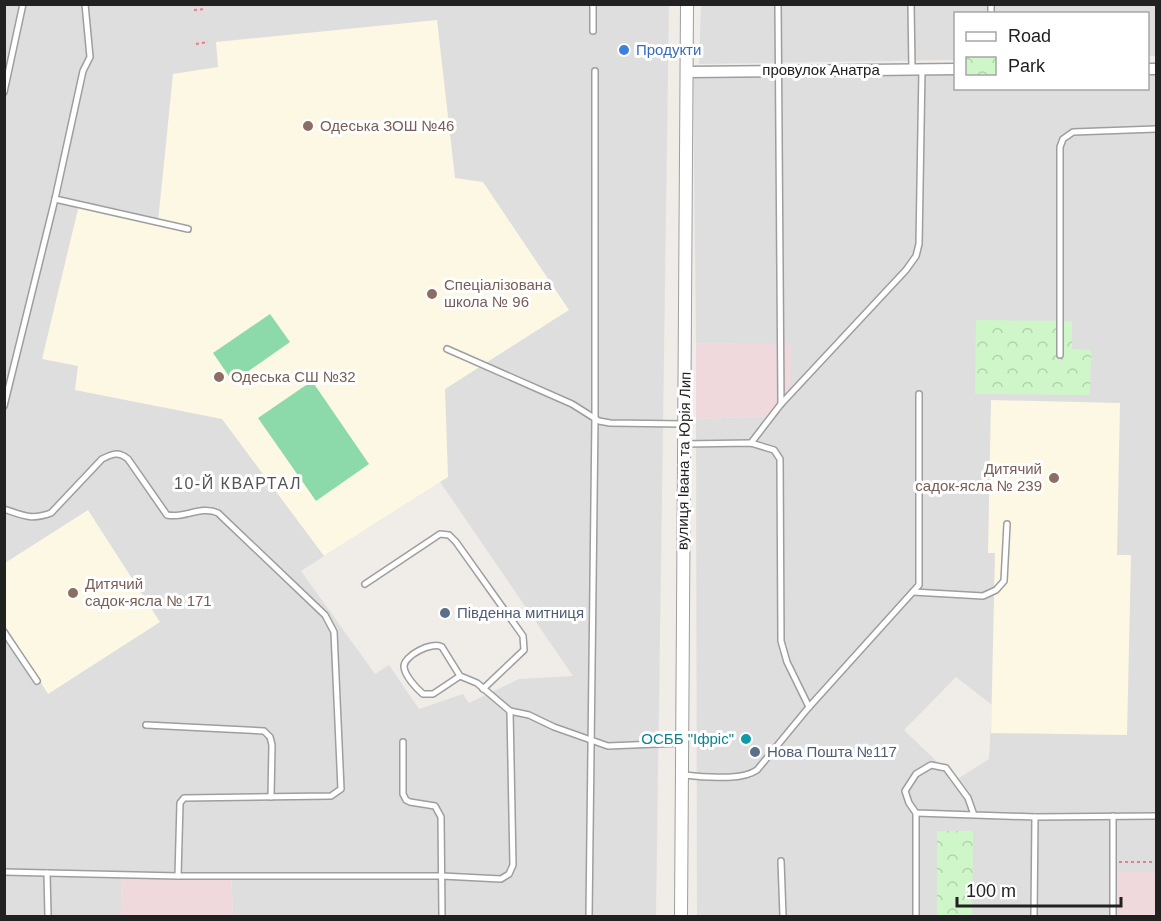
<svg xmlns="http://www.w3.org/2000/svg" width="1161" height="921" font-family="Arial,sans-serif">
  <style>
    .residential { fill: #dfdede; fill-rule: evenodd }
    .commercial { fill: #f0d9dd }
    .education { fill: #fdf8e4 }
    .park { fill: url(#park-crowns) }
    .pitch { fill: #8cdaaa }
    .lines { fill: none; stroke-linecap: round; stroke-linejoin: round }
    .service-casing { stroke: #9e9e9e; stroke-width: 8 }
    .minor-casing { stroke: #9e9e9e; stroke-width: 13 }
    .tertiary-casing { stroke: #9e9e9e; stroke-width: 14 }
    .path { stroke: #f17887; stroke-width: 2; stroke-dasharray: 3 3; stroke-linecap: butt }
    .service { stroke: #fff; stroke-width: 5 }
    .minor { stroke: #fff; stroke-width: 10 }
    .tertiary { stroke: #fff; stroke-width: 12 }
    .shop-dot { fill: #3f7fe0; stroke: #fff; stroke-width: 2 }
    .education-dot { fill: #8d6e63; stroke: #fff; stroke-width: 2 }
    .service-dot { fill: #5c6f8a; stroke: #fff; stroke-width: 2 }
    .culture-dot { fill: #0f9aa8; stroke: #fff; stroke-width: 2 }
    .labels { text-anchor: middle; stroke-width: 6; stroke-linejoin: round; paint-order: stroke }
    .shop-label { font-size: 15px; fill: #366cbe; stroke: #fff; text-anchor: start }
    .street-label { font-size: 15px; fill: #212121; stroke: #fff }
    .education-label { font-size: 15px; fill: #785e54; stroke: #fff; text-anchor: start }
    .service-label { font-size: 15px; fill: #4e5e75; stroke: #fff; text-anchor: start }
    .culture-label { font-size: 15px; fill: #0d838f; stroke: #fff; text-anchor: end }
    .neighbourhood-label { font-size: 16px; letter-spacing: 1.5px; fill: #545454; stroke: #fff }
  </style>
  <defs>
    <pattern id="park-crowns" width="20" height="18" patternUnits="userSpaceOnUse" patternTransform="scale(1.5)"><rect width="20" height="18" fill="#cff6c9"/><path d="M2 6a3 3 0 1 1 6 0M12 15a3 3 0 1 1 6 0" fill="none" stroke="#b1d3ac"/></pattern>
  </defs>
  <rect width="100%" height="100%" fill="#f0ece8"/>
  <g class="residential">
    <path d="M5 5H669L656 916H233L231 873 121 877 122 916H5ZM440 482 573 676 519 679 469 703 463 694 419 709 389 665 375 674 301 571Z"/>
    <polygon points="701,5 1156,5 1156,56 1148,56 1148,14 956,14 955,60 699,64"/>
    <path d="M1148 73H1156V872H1109V916H697L696 419 776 416 791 345 696 343 693 78 955 75 956 88H1148ZM956 677 992 705 989 759 956 780 904 730Z"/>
  </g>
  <g class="commercial">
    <polygon points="696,343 791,344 790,400 776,416 696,419"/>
    <rect x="1109" y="872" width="47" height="44"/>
    <polygon points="231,873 233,916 122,916 121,877"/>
  </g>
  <g class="education">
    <polygon points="437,20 455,178 483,182 569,310 445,389 448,477 324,556 222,419 75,390 78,366 42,359 80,201 158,222 173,74 218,67 216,42"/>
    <polygon points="991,400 1120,403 1117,555 1131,555 1127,735 991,733 995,553 988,553"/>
    <polygon points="88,510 160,622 48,694 5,625 5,563"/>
  </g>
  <g class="park">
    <polygon points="976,320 1072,321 1072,349 1091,350 1090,395 975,394"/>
    <polygon points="937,831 973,831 972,916 937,916"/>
  </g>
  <g class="pitch">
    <polygon points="270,314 290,342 233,382 213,353"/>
    <polygon points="312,381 369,464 316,501 258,418"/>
  </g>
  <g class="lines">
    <defs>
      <g id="service">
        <polyline points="593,4 593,31"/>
        <polyline points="778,4 781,404"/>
        <polyline points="911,4 912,69"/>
        <polyline points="991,14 991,4"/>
        <polyline points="4,92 23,4"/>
        <polyline points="55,199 188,229"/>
        <polyline points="447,349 572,404 599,421 610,423 684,424"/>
        <polyline points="1060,355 1060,147 1063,139 1073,132 1156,129"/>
        <polyline points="4,406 55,199 83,71 90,57 85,4"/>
        <polyline points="751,443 781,404 906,270 916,256 919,244 922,69"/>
        <polyline points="684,444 751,443 774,450 780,459 781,641 787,662 809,707"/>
        <path d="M4 509C24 516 32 520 51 513L102 459C112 454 118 451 128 459L167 515C184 519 201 505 218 513L325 615 334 632 341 789 331 796 184 798 180 803 178 876"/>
        <polyline points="365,584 440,534 449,535 456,542 523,636 524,650 483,689"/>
        <polyline points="913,592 983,596 996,590 1004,581 1007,524"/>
        <polyline points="4,632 37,681"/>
        <path d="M460 676 442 647C432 641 403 656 404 667 405 676 416 688 423 694H433L460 676 477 683 510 711 529 715 554 727 608 746 681 743"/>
        <polyline points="146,725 264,731 270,737 272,745 271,797"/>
        <polyline points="403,742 403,794 406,800 410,802 435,806 441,817 442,916"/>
        <path d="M681 775C702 776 740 782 757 770L809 707 919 585V394"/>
        <polyline points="916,813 916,916"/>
        <polyline points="974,815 968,798 946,768 931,765 916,774 905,791 909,803 916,813 1035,817 1156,816"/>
        <polyline points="781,861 783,916"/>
        <polyline points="4,872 178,876 442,876 501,879 509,874 513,865 510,711"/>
        <polyline points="47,873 48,916"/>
        <polyline points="589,916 595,418 595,71"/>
        <polyline points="1034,916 1035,817"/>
        <polyline points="1113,916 1113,816"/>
      </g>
      <g id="minor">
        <polyline points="1148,69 1156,69"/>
        <polyline points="687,72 956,69"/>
      </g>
      <polyline id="tertiary" points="681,916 687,4"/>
    </defs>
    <use href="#service" class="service-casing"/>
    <use href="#minor" class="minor-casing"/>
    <use href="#tertiary" class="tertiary-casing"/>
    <g class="path">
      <polyline points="194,10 206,9"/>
      <polyline points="196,44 208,42"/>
      <polyline points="1119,862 1156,862"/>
    </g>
    <use href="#service" class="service"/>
    <use href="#minor" class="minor"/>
    <use href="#tertiary" class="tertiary"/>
  </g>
  <circle class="shop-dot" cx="624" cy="50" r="6"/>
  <g class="education-dot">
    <circle cx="308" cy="126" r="6"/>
    <circle cx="432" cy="294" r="6"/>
    <circle cx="219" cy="377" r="6"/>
    <circle cx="1054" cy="478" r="6"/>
    <circle cx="73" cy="593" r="6"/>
  </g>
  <g class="service-dot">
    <circle cx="445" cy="613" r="6"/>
    <circle cx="755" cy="752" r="6"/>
  </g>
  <circle class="culture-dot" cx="746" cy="739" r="6"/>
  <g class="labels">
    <g class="shop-label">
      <text x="636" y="55">Продукти</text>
    </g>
    <g class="street-label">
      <text x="821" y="75">провулок Анатра</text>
      <text transform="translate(684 461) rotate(-89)" y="5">вулиця Івана та Юрія Лип</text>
    </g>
    <g class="education-label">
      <text x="320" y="131">Одеська ЗОШ №46</text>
      <text x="444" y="290">Спеціалізована<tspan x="444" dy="17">школа № 96</tspan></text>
      <text x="231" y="382">Одеська СШ №32</text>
      <text x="1042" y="474" text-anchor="end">Дитячий<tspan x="1042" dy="17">садок-ясла № 239</tspan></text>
      <text x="85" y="589">Дитячий<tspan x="85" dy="17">садок-ясла № 171</tspan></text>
    </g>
    <g class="service-label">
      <text x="457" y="618">Південна митниця</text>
      <text x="767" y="757">Нова Пошта №117</text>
    </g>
    <g class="culture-label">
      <text x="734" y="744">ОСББ "Іфріс"</text>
    </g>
    <g class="neighbourhood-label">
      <text x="238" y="489">10-Й КВАРТАЛ</text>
    </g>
  </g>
  <rect width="1161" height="921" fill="none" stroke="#212121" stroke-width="12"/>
  <rect x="954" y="12" width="195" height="78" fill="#ffffff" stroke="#a6a6a6" stroke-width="1.5"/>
  <rect x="966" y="32" width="30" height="9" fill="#ffffff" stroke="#a6a6a6" stroke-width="1.5"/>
  <text x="1008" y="42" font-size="18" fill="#212121">Road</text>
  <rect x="966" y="57" width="30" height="18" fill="url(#park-crowns)" stroke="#a6a6a6" stroke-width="1.5"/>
  <text x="1008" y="72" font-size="18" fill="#212121">Park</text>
  <path d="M957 897v9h164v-9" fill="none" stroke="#212121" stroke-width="3"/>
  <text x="966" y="897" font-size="18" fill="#212121" stroke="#ffffff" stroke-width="4.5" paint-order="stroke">100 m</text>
</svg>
